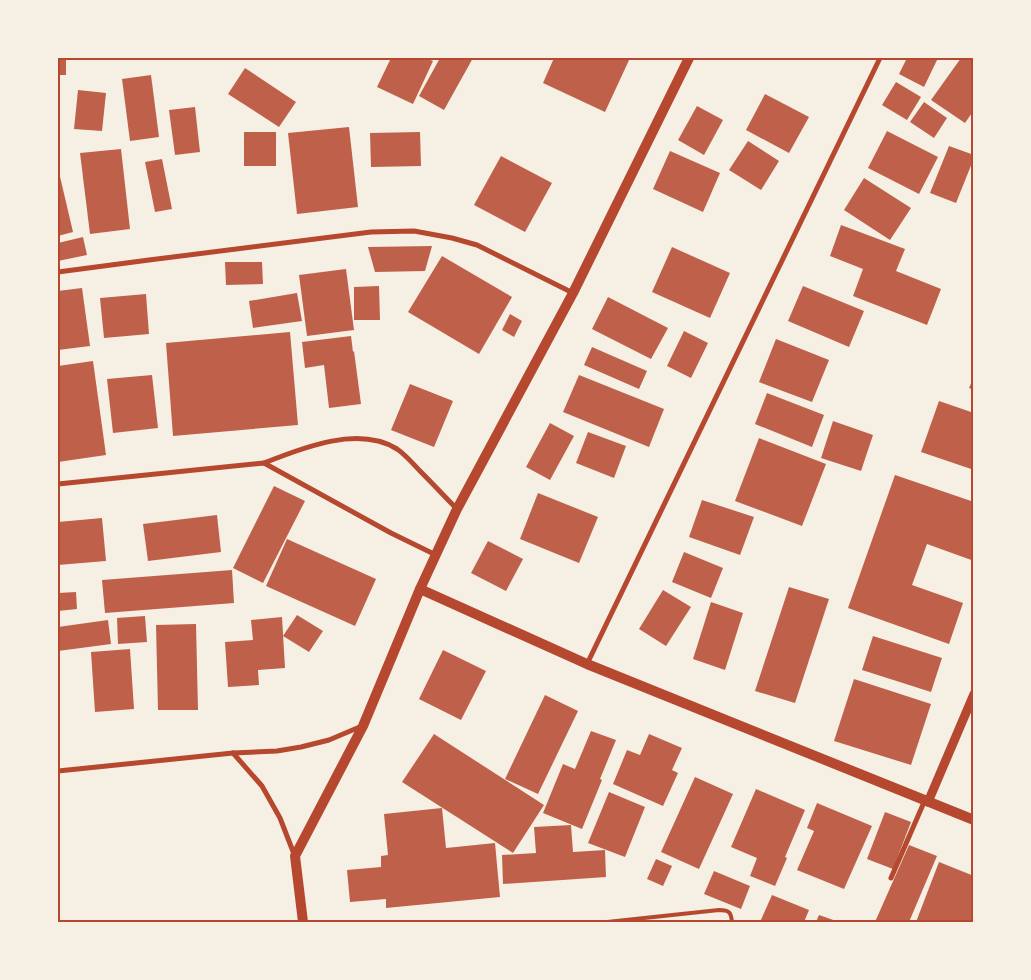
<svg xmlns="http://www.w3.org/2000/svg" width="1031" height="980" font-family="'Fira Sans',sans-serif">
  <style>
    .building { fill: #bf614a }
    .lines { fill: none; stroke-linecap: round; stroke-linejoin: round }
    .service { stroke: #b5482f; stroke-width: 4 }
    .minor { stroke: #b5482f; stroke-width: 5 }
    .tertiary { stroke: #b5482f; stroke-width: 9 }
    .secondary { stroke: #b5482f; stroke-width: 10 }
    .neatline { fill: none; stroke: #b5482f; stroke-width: 2 }
  </style>
  <rect width="100%" height="100%" fill="#f6efe4"/>
  <g class="building">
    <rect x="58" y="58" width="8" height="17"/>
    <polygon points="391,58 425,58 433,61 413,104 377,87"/>
    <polygon points="440,58 473,58 444,110 419,96"/>
    <polygon points="554,58 630,58 605,112 543,83"/>
    <polygon points="907,58 938,58 924,87 899,74"/>
    <polygon points="961,58 968,58 974,61 974,110 965,123 931,100"/>
    <polygon points="245,68 296,102 279,127 228,94"/>
    <polygon points="151,75 159,137 130,141 122,79"/>
    <polygon points="896,82 921,97 907,120 882,105"/>
    <polygon points="78,90 106,93 102,131 74,129"/>
    <polygon points="765,94 809,117 789,153 746,130"/>
    <polygon points="924,102 947,118 934,138 910,122"/>
    <polygon points="697,106 723,120 704,155 678,140"/>
    <polygon points="195,107 200,152 175,155 169,110"/>
    <polygon points="349,127 358,207 297,214 288,133"/>
    <polygon points="887,131 938,157 919,194 868,168"/>
    <rect x="244" y="132" width="32" height="34"/>
    <polygon points="420,132 421,166 371,167 370,133"/>
    <polygon points="748,141 779,161 761,190 729,170"/>
    <polygon points="949,146 974,155 974,158 956,203 930,193"/>
    <polygon points="121,149 130,229 90,234 80,153"/>
    <polygon points="670,151 720,173 703,212 653,189"/>
    <polygon points="501,156 552,183 525,232 474,205"/>
    <polygon points="162,159 172,209 155,212 145,162"/>
    <polygon points="58,168 73,232 58,236"/>
    <polygon points="864,178 911,208 890,240 844,210"/>
    <polygon points="841,225 905,249 896,271 941,289 927,325 853,296 863,269 830,256"/>
    <polygon points="83,237 87,255 58,261 58,243"/>
    <polygon points="432,246 425,271 375,272 368,247"/>
    <polygon points="672,247 730,273 710,318 652,292"/>
    <polygon points="442,256 512,297 479,354 408,312"/>
    <polygon points="225,262 262,262 263,284 226,285"/>
    <polygon points="346,269 354,330 307,336 299,275"/>
    <polygon points="379,286 380,320 354,320 354,287"/>
    <polygon points="803,286 864,311 849,347 788,321"/>
    <polygon points="82,288 90,346 58,350 58,291"/>
    <polygon points="297,293 302,321 253,328 249,301"/>
    <polygon points="146,294 149,334 104,338 100,298"/>
    <polygon points="608,297 668,328 651,359 592,329"/>
    <polygon points="510,314 522,321 514,337 502,330"/>
    <polygon points="684,331 708,343 691,378 667,366"/>
    <polygon points="290,332 298,425 173,436 166,343"/>
    <polygon points="351,336 353,352 354,351 361,404 329,408 324,365 305,368 302,342"/>
    <polygon points="776,339 829,360 812,402 759,382"/>
    <polygon points="592,347 647,371 639,389 584,365"/>
    <polygon points="93,361 106,455 58,462 58,366"/>
    <polygon points="152,375 158,428 113,433 107,379"/>
    <polygon points="579,375 664,409 649,447 563,412"/>
    <polygon points="974,377 974,390 969,388"/>
    <polygon points="410,384 453,401 434,447 391,430"/>
    <polygon points="767,393 824,415 812,447 755,424"/>
    <polygon points="939,401 974,413 974,470 921,452"/>
    <polygon points="833,421 873,435 861,471 821,458"/>
    <polygon points="550,423 574,436 550,480 526,467"/>
    <polygon points="588,432 626,446 614,478 576,463"/>
    <polygon points="759,438 826,464 802,526 735,501"/>
    <polygon points="895,475 974,502 974,561 927,544 912,585 963,603 949,644 848,608"/>
    <polygon points="274,486 305,501 263,583 233,568"/>
    <polygon points="538,493 598,517 579,563 520,539"/>
    <polygon points="702,500 754,517 740,555 689,537"/>
    <polygon points="217,515 221,552 148,561 143,524"/>
    <polygon points="102,518 106,561 58,565 58,522"/>
    <polygon points="287,539 376,579 355,626 266,586"/>
    <polygon points="488,541 523,559 506,591 471,573"/>
    <polygon points="684,552 723,568 711,598 672,582"/>
    <polygon points="232,570 234,603 105,613 102,580"/>
    <polygon points="789,587 829,599 795,703 755,691"/>
    <polygon points="663,590 691,607 666,646 639,629"/>
    <polygon points="76,592 77,609 58,611 58,593"/>
    <polygon points="711,602 743,613 725,670 693,659"/>
    <polygon points="297,615 323,631 309,652 283,636"/>
    <polygon points="145,616 147,642 118,644 117,618"/>
    <polygon points="282,617 285,668 258,670 259,685 228,687 225,642 253,640 251,620"/>
    <polygon points="108,620 111,644 58,651 58,627"/>
    <polygon points="196,624 198,710 158,710 156,625"/>
    <polygon points="873,636 942,658 931,692 862,670"/>
    <polygon points="130,649 134,709 95,712 91,652"/>
    <polygon points="443,650 486,671 461,720 419,699"/>
    <polygon points="854,679 931,704 911,765 834,741"/>
    <polygon points="545,695 578,711 538,794 505,779"/>
    <polygon points="591,731 616,740 600,779 602,780 582,829 543,813 563,764 575,769"/>
    <polygon points="434,734 544,805 513,853 402,782"/>
    <polygon points="649,734 682,748 672,770 678,773 663,806 613,784 627,750 640,755"/>
    <polygon points="695,777 733,794 699,869 661,852"/>
    <polygon points="756,789 805,810 785,857 787,858 775,886 750,876 757,858 731,847"/>
    <polygon points="609,792 645,807 625,857 588,843"/>
    <polygon points="817,803 872,826 844,889 797,870 814,831 807,828"/>
    <polygon points="442,808 446,848 495,843 500,897 386,908 386,899 350,902 347,870 381,867 381,856 388,855 384,814"/>
    <polygon points="885,812 911,822 893,869 867,859"/>
    <polygon points="571,825 573,852 605,850 606,877 503,884 502,855 536,853 534,827"/>
    <polygon points="909,845 937,856 909,922 875,922"/>
    <polygon points="656,859 672,866 663,886 647,879"/>
    <polygon points="939,862 974,876 974,922 916,922"/>
    <polygon points="714,871 750,886 741,909 704,894"/>
    <polygon points="772,895 809,910 804,922 760,922"/>
    <polygon points="819,915 839,922 816,922"/>
  </g>
  <g class="lines">
    <path class="service" d="M607 922 719 910C730 910 731 913 732 922"/>
    <g class="minor">
      <polyline points="58,272 149,260 371,232 414,231 452,238 477,245 573,293"/>
      <path d="M264 463C302 448 358 425 397 449 406 455 414 465 422 473 434 485 445 497 457 509"/>
      <polyline points="58,484 264,463 391,533 436,555"/>
      <polyline points="587,664 880,58"/>
      <polyline points="233,753 262,786 280,818 294,854"/>
      <polyline points="58,771 233,753 277,751 301,747 329,740 362,726"/>
      <polyline points="891,878 925,800"/>
    </g>
    <polyline class="tertiary" points="928,802 974,694"/>
    <g class="secondary">
      <polyline points="420,589 587,664 974,820"/>
      <polyline points="303,922 295,856 363,726 420,589 457,509 573,293 689,58"/>
    </g>
  </g>
  <rect width="1031" height="980" fill="none" stroke="#f6efe4" stroke-width="118"/>
  <rect x="59" y="59" width="913" height="862" class="neatline"/>
</svg>
